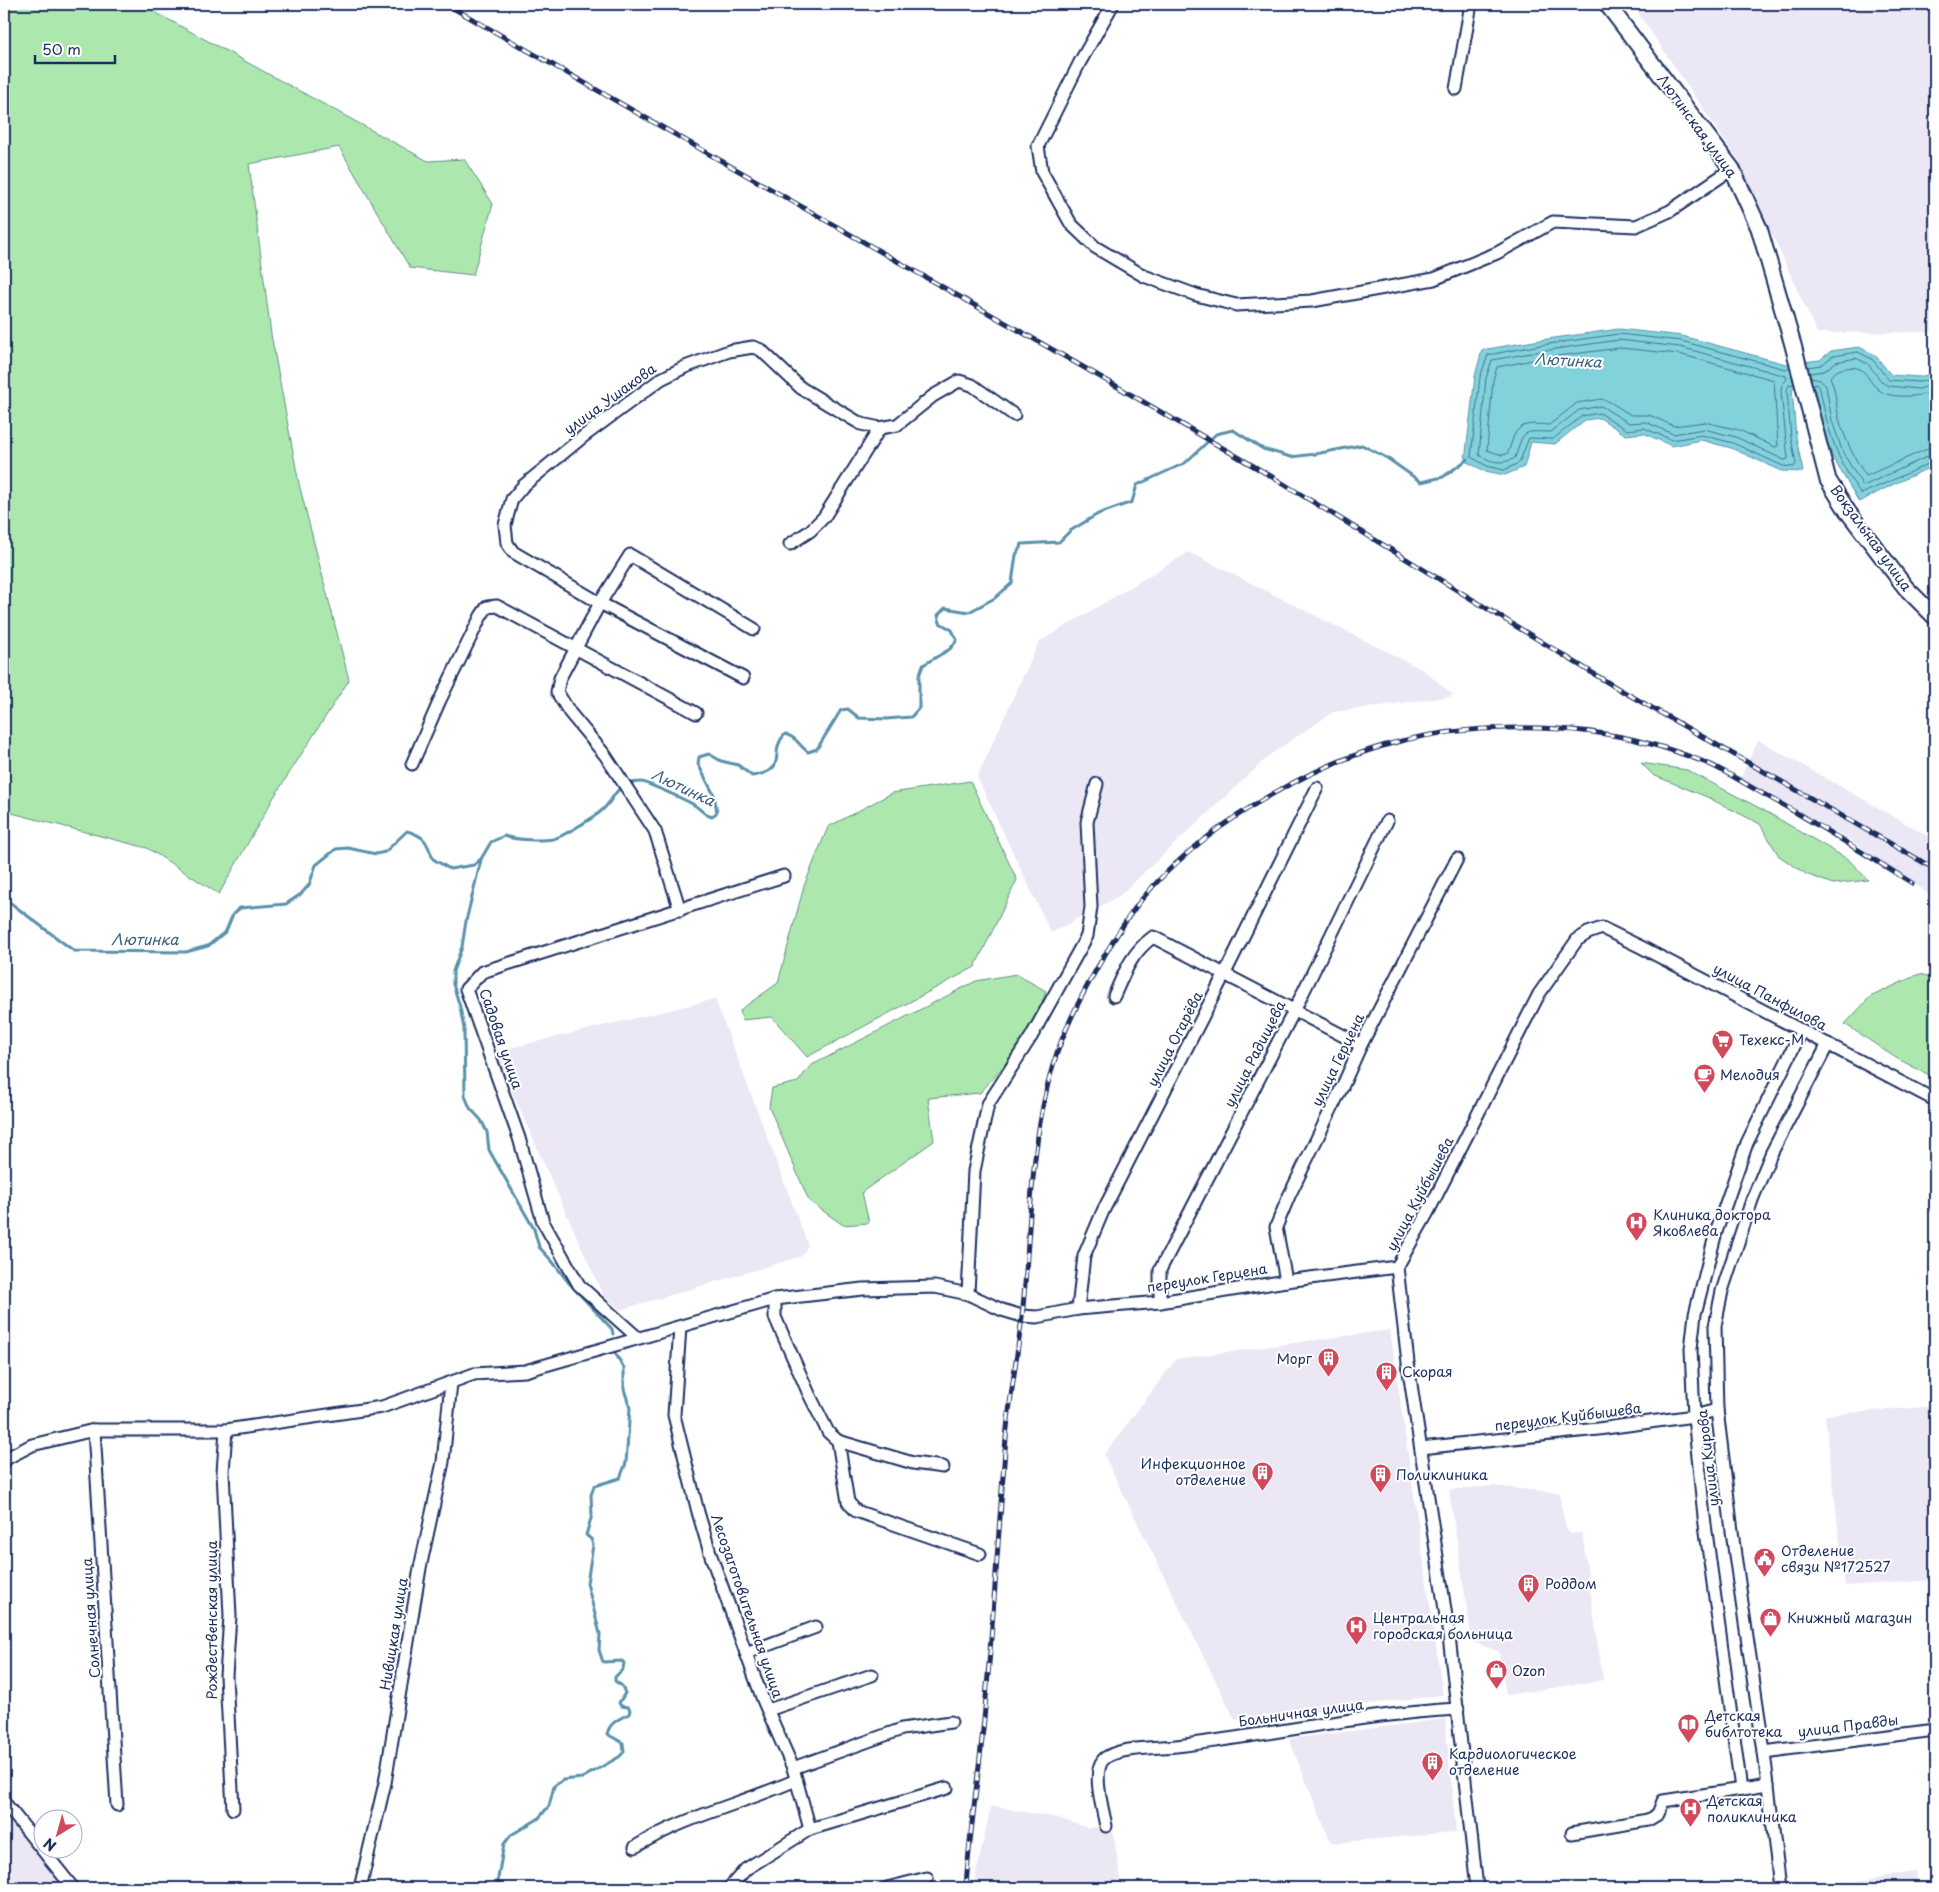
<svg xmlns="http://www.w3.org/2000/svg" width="1939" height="1892" font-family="'Playpen Sans',sans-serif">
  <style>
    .built { fill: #ebe7f5 }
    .green { fill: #ace8ae; stroke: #648c86 }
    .water { fill: #82d2dc; stroke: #5991aa }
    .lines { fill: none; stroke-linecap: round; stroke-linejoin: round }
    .shore { stroke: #447090; stroke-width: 1 }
    .stream { stroke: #5991aa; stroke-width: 3 }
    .street-casing { stroke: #1b2f5e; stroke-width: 15 }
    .secondary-casing { stroke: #1b2f5e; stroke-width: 19 }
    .street { stroke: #fff; stroke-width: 11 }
    .secondary { stroke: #fff; stroke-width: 15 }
    .rail-casing { stroke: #1b2f5e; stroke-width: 5 }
    .rail { stroke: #fff; stroke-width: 3; stroke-dasharray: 9; stroke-linecap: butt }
    .labels { text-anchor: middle; stroke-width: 4; stroke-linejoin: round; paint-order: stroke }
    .street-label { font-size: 14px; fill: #1b2f5e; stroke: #fff }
    .poi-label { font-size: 14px; fill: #1b2f5e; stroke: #fff; text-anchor: start }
    .water-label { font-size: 15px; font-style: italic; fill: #3a6084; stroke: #fff }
  </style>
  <rect width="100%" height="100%" fill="#fff"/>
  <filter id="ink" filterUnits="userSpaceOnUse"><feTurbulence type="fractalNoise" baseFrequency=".02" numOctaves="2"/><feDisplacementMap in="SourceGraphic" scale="10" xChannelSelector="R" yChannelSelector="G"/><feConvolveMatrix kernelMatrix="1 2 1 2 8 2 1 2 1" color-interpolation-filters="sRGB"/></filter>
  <g filter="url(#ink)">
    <g class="built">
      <polygon points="1632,4 1935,4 1935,332 1817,333 1738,160"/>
      <polygon points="1189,552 1425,671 1454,696 1333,712 1271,754 1119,896 1051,933 977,777 1039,642"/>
      <polygon points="1758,740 1935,840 1935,898 1849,839 1740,779"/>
      <polygon points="715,999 808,1245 802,1256 620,1310 603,1295 494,1052"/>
      <polygon points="1390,1330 1443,1695 1235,1720 1104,1455 1176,1359"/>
      <polygon points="1935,1406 1935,1580 1845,1586 1825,1415"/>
      <polygon points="1492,1486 1559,1493 1566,1529 1571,1534 1582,1533 1603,1680 1506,1695 1499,1652 1472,1641 1449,1490"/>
      <polygon points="1445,1719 1456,1832 1331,1843 1289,1739"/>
      <polygon points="991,1806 1058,1818 1088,1828 1112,1826 1121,1881 1137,1888 973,1888"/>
      <polygon points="4,1809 70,1888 4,1888"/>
      <polygon points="1916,1872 1918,1888 1798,1888"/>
    </g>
    <g class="green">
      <polygon points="4,4 140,4 428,161 464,159 493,204 473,275 410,268 339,147 249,164 271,334 299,484 349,680 274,797 219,894 147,848 4,811"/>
      <polygon points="1641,763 1687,770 1765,811 1849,860 1868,880 1833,884 1806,874 1779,856 1760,824 1707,797 1653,775"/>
      <polygon points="970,781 1017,880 975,967 807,1057 772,1017 742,1020 740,1010 778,983 804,886 828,827 892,793"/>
      <path d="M1016 974 1046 991C1032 1033 1010 1060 980 1093L928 1098 934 1141 862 1192 869 1223 843 1225 809 1201 769 1107 772 1088 798 1082 810 1066 976 981Z"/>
      <polygon points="1919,974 1935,978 1935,1078 1896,1058 1845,1024 1870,997"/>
    </g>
    <polygon class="water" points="1619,329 1682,336 1786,364 1820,360 1831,351 1859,347 1875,355 1891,375 1919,377 1935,373 1935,465 1894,484 1859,502 1833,458 1821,424 1815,390 1792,389 1796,437 1803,472 1782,471 1731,448 1701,440 1672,446 1643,433 1626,435 1600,418 1585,420 1555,444 1531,442 1524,467 1505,475 1485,471 1465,461 1475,376 1482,350 1540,340"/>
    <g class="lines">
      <g class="shore">
        <path d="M1619 340 1680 347 1786 376 1787 379 1782 385 1781 391 1788 459 1784 460 1736 437 1704 429 1673 434 1646 422 1629 423 1601 406 1579 410 1551 432C1521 431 1524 430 1515 458 1502 465 1491 462 1479 455L1486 378 1492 360 1542 351Z"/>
        <path d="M1620 348 1679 354 1774 380 1778 446 1775 447 1739 430 1705 422 1674 426 1649 415H1631L1610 402 1601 399 1577 403 1549 425C1534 424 1519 421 1513 438 1511 443 1510 449 1507 454L1502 455 1487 450 1493 380 1497 367 1543 358Z"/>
        <polyline points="1808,367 1821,365 1833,356 1858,352 1872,359 1889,380 1919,382 1935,378"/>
        <polyline points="1790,369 1785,369 1681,341 1619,334 1541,345 1488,355 1480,377 1471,457 1487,466 1504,470 1519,463 1529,438 1553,439 1582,416 1600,413 1627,430 1644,428 1672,440 1702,435 1733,443 1783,466 1794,467 1796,464 1791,438 1787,390 1789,385 1794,384"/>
        <polyline points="1809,373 1824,371 1836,362 1856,358 1868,364 1882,382 1888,386 1919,389 1935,384"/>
        <polyline points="1811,378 1820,380 1826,386 1832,421 1843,453 1863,486 1929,456 1935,455"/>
        <path d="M1812 384 1817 385 1820 389C1828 431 1836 459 1861 494L1935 461"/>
        <path d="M1935 392C1922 396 1894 399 1882 392 1865 382 1869 364 1846 368 1838 369 1835 372 1830 377 1836 390 1836 405 1839 419 1845 439 1854 458 1866 476L1927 449 1935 447"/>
      </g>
      <g class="stream">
        <polyline points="481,860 466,921 462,947 453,971 453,984 460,1007 464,1029 465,1096 470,1108 481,1120 487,1132 489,1150 534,1229 539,1247 552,1261 569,1283 612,1329 613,1334"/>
        <path d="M4 898 74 951 186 952 208 946 226 931 233 914 240 908 286 904 301 894 309 885 316 865 336 849 348 848 376 854 385 852 407 831C425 836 427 842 433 859L450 869 474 865 481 859 491 842 504 836C515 840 542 841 553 839 562 837 593 818 600 812 617 799 612 783 641 782 644 781 688 801 694 805 701 809 704 815 712 817L717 812 714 795 698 764 699 757 709 754 721 761 738 765 752 776C791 770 767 753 785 734 799 739 797 744 808 752L817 749 841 710 848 709 859 718 886 719 911 717 919 708V676L923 665 950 649 957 640 952 630 940 623 938 615 945 608 969 612 995 598 1012 583 1016 555 1022 544 1059 542 1070 531 1098 514 1132 502 1137 485 1185 463 1216 434 1233 430 1263 449 1291 457 1315 454 1362 445 1387 458 1421 482 1443 477 1468 459"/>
        <path d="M499 1888 498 1878 504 1844 511 1835 538 1819 549 1806 554 1786 563 1780 582 1778 619 1757 624 1752 623 1743 607 1734C610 1722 619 1719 629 1714L630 1710 628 1707 621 1706 619 1703 625 1693 622 1686 615 1681V1677L623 1669 624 1663 622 1661 603 1662 599 1650 600 1634 587 1583 593 1545 591 1539 586 1535 592 1515 591 1495 594 1486 620 1478 626 1463 630 1408 624 1389V1368L614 1351 615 1348"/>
      </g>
      <defs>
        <g id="street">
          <polyline points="1113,4 1080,62 1038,146 1042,172 1071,224 1095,247 1144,276 1196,295 1236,305 1312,301 1434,279 1497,253 1553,222 1636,226 1670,211 1732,169"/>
          <polyline points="1456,89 1471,4"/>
          <polyline points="790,544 810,531 824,517 880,428"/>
          <polyline points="743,678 600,603 513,552 507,543 505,525 512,499 523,486 584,436 661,379 685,367 729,351 753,347 761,350 801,388 861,424 880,428 897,425 933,396 959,381 972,385 1014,415"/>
          <polyline points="412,764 440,700 481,616 487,607 497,606 696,713"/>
          <polyline points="680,910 655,831 605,755 570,713 557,692 560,678 600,603 630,555 754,629"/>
          <path d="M1114 996C1124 973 1132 952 1153 937L1361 1045"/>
          <polyline points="1286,1281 1276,1227 1289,1196 1343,1085 1361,1045 1457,859"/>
          <polyline points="968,1294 974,1171 988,1104 1031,1037 1087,936 1091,907 1087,822 1097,784"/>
          <polyline points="775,1299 775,1317 809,1394 828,1432 838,1441 913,1463 943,1467"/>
          <polyline points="1160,1302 1160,1270 1294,1011 1387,821"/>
          <polyline points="1078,1309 1084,1256 1103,1211 1225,973 1317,788"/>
          <polyline points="680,1327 674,1415 698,1512 711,1556 746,1653 763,1700 793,1768 810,1829"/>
          <polyline points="637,1337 579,1285 543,1222 519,1138 466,989 482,972 501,966 784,876"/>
          <polyline points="94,1430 117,1805"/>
          <polyline points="226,1430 223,1472 230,1616 226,1676 233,1809"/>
          <polyline points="838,1441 848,1502 856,1511 980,1554"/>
          <polyline points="1421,1448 1598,1429 1694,1416 1717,1410"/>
          <polyline points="4,1462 7,1458 32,1445 94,1430 226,1430 382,1407 474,1374 525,1371 775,1299 863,1289 935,1287 968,1294 1002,1310 1022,1316 1037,1317 1078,1309 1160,1302 1286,1281 1397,1267"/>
          <polyline points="746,1653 816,1627"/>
          <polyline points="768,1710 872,1675"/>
          <polyline points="1764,1752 1935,1730"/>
          <polyline points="793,1768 902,1729 951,1722"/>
          <polyline points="1741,1789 1704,1517 1694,1416 1691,1349 1695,1314 1716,1232 1747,1143 1802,1030"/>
          <polyline points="4,1802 73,1888"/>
          <path d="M1106 1826C1103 1810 1092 1773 1103 1760 1115 1747 1158 1748 1176 1746 1270 1735 1363 1714 1458 1709"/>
          <polyline points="1572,1833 1648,1820 1658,1814 1663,1801 1768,1785"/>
          <path d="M635 1847C685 1816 742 1804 796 1780"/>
          <polyline points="360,1888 385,1783 420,1568 443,1462 451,1383"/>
          <polyline points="729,1888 746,1869 810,1829 947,1788"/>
          <polyline points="887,1888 927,1878"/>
          <polyline points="1477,1888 1449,1636 1409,1371 1397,1267 1428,1212 1539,994 1577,940 1588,933 1602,928 1641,947 1935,1100"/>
          <polyline points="1780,1888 1764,1752 1735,1555 1717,1410 1715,1326 1722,1291 1752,1200 1771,1154 1828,1044"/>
        </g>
        <polyline id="secondary" points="1607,4 1732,169 1759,228 1793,345 1828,480 1848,512 1906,588 1935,617"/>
      </defs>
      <use href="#street" class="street-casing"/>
      <use href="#secondary" class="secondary-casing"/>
      <use href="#street" class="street"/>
      <use href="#secondary" class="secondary"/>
      <defs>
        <g id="rail">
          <polyline points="446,4 1111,383 1269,475 1617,688 1935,869"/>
          <path d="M966 1888C969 1835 978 1782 983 1729 993 1632 998 1535 1006 1438 1010 1397 1017 1357 1022 1317 1031 1233 1029 1146 1053 1065 1063 1032 1079 1000 1096 970 1110 946 1124 921 1142 899 1199 830 1300 770 1386 745 1462 723 1570 722 1647 743 1667 748 1689 756 1709 764 1729 773 1748 786 1767 796 1816 823 1864 853 1912 883"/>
        </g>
      </defs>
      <use href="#rail" class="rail-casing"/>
      <use href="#rail" class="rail"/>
    </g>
  </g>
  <defs>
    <symbol id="supermarket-pin" viewBox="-11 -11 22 30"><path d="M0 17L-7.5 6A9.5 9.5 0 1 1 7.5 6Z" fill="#d1495b" stroke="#fff"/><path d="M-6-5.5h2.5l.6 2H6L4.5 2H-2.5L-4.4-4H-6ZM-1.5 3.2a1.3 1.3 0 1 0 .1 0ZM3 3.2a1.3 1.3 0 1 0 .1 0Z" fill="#fff"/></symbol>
    <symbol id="cafe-pin" viewBox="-11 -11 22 30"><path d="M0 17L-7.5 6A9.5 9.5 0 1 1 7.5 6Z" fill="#d1495b" stroke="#fff"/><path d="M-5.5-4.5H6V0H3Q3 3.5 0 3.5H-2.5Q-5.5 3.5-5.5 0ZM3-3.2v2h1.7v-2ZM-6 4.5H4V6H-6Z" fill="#fff"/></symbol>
    <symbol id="hospital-pin" viewBox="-11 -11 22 30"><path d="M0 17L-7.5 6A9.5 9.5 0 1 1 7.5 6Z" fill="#d1495b" stroke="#fff"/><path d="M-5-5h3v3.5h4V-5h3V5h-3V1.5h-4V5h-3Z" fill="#fff"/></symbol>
    <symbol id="building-pin" viewBox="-11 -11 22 30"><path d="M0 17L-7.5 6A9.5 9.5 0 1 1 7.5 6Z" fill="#d1495b" stroke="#fff"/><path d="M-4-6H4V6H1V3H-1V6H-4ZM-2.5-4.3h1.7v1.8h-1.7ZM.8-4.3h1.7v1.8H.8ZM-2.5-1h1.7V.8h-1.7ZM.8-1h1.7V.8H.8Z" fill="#fff"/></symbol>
    <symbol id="civic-pin" viewBox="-11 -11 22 30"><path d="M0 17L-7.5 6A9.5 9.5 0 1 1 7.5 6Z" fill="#d1495b" stroke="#fff"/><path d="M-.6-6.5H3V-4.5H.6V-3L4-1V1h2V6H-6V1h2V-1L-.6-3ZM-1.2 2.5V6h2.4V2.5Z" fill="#fff"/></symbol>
    <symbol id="shop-pin" viewBox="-11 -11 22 30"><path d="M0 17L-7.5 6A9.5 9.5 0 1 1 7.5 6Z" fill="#d1495b" stroke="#fff"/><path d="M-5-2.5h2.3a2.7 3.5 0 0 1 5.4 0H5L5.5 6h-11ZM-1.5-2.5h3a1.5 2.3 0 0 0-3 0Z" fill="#fff"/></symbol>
    <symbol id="library-pin" viewBox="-11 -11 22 30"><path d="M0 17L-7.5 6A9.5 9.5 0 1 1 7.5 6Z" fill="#d1495b" stroke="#fff"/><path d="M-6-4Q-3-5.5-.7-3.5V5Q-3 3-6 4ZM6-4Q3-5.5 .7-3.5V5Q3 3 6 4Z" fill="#fff"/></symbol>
  </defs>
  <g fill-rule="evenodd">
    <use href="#supermarket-pin" x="1710" y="1028" width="25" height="34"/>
    <use href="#cafe-pin" x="1692" y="1062" width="25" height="34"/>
    <use href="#hospital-pin" x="1624" y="1210" width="25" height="34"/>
    <use href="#building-pin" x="1316" y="1346" width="25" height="34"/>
    <use href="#building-pin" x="1374" y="1360" width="25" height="34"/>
    <use href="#building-pin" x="1250" y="1460" width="25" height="34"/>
    <use href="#building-pin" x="1368" y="1462" width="25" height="34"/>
    <use href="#civic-pin" x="1752" y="1546" width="25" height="34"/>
    <use href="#building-pin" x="1516" y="1572" width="25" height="34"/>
    <use href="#shop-pin" x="1758" y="1606" width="25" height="34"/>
    <use href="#hospital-pin" x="1344" y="1614" width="25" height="34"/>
    <use href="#shop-pin" x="1484" y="1658" width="25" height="34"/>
    <use href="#library-pin" x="1676" y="1712" width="25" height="34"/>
    <use href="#building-pin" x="1420" y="1750" width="25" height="34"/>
    <use href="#hospital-pin" x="1678" y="1796" width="25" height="34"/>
  </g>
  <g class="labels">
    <g class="street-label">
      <text transform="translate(1697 126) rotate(54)" y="5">Лютинская улица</text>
      <text transform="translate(610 399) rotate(-36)" y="5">улица Ушакова</text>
      <text transform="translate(1871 538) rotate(54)" y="5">Вокзальная улица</text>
      <text transform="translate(1770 997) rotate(28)" y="5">улица Панфилова</text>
      <text transform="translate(501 1039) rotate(71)" y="5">Садовая улица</text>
      <text transform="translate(1175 1039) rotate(-63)" y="5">улица Огарёва</text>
      <text transform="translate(1255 1054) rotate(-63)" y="5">улица Радищева</text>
      <text transform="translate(1338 1060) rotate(-64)" y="5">улица Герцена</text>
      <text transform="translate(1420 1194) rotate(-62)" y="5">улица Куйбышева</text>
      <text transform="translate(1207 1278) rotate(-9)" y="5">переулок Герцена</text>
      <text transform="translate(1568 1417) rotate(-7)" y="5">переулок Куйбышева</text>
      <text transform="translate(1708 1458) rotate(-97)" y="5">улица Кирова</text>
      <text transform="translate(747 1606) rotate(71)" y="5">Лесозаготовительная улица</text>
      <text transform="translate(91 1618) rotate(-94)" y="5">Солнечная улица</text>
      <text transform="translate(212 1620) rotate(-90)" y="5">Рождественская улица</text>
      <text transform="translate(394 1634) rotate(-81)" y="5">Нивицкая улица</text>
      <text transform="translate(1301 1713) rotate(-8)" y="5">Больничная улица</text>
      <text transform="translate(1848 1726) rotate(-7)" y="5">улица Правды</text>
    </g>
    <g class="poi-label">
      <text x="1739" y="1045">Техекс-М</text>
      <text x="1720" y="1080">Мелодия</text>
      <text x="1653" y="1220">Клиника доктора<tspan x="1653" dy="16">Яковлева</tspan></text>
      <text x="1312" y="1364" text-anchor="end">Морг</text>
      <text x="1402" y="1377">Скорая</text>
      <text x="1246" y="1469" text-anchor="end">Инфекционное<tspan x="1246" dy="16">отделение</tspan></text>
      <text x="1396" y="1480">Поликлиника</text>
      <text x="1781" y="1556">Отделение<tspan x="1781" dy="16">связи №172527</tspan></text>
      <text x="1545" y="1589">Роддом</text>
      <text x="1373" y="1623">Центральная<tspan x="1373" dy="16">городская больница</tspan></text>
      <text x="1787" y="1623">Книжный магазин</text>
      <text x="1512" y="1676">Ozon</text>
      <text x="1705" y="1721">Детская<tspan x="1705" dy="16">библтотека</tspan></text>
      <text x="1449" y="1759">Кардиологическое<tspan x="1449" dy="16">отделение</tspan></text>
      <text x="1707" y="1806">Детская<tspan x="1707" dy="16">поликлиника</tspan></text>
    </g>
    <g class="water-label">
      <text transform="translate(1568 361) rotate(3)" y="5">Лютинка</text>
      <text transform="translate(683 788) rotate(25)" y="5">Лютинка</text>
      <text x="145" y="945">Лютинка</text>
    </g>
  </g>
  <rect width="1939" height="1892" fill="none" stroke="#fff" stroke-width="20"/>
  <rect x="10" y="10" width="1919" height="1872" fill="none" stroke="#1b2f5e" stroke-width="2" filter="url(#ink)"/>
  <g transform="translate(58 1834) rotate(217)"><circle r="24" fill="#ffffff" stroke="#a4acbf"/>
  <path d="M0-4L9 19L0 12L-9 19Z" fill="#d1495b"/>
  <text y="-8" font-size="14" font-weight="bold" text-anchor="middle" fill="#1b2f5e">N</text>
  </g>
  <path d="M35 55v8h80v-8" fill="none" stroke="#1b2f5e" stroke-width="2.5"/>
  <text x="42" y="55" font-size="15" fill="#1b2f5e" stroke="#ffffff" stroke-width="4" paint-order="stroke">50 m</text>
</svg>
